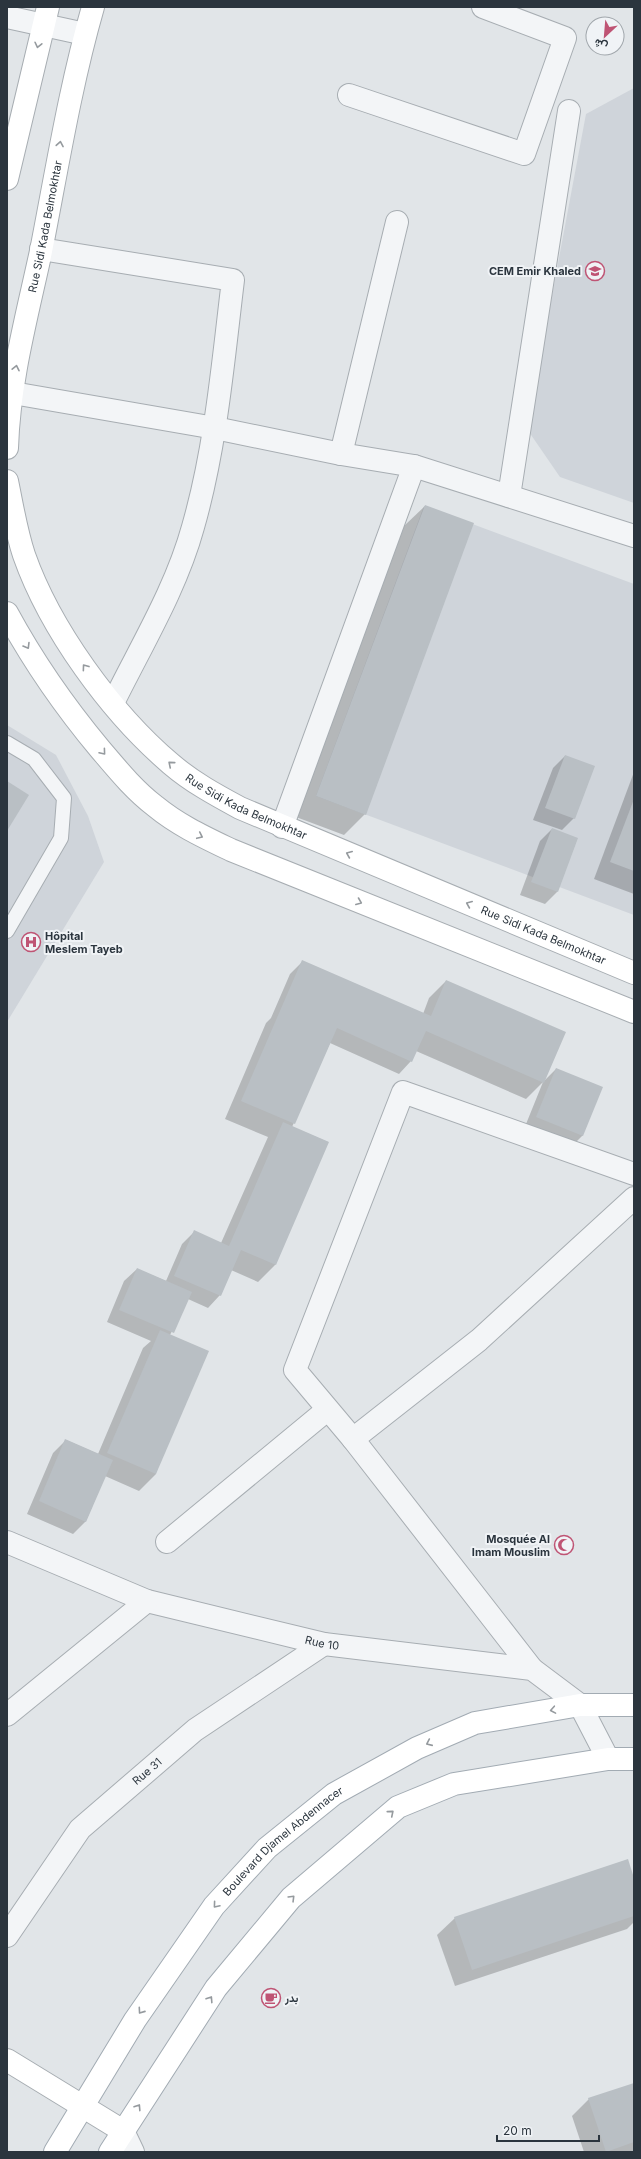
<svg xmlns="http://www.w3.org/2000/svg" width="641" height="2159" font-family="Inter,Vazirmatn,sans-serif">
  <style>
    .built { fill: #cfd4da }
    .shadow { fill: #0003 }
    .building { fill: #b9bfc4 }
    .lines { fill: none; stroke-linecap: round; stroke-linejoin: round }
    .lane-casing { stroke: #a7adb2; stroke-width: 16 }
    .street-casing { stroke: #a7adb2; stroke-width: 24 }
    .secondary-casing { stroke: #a7adb2; stroke-width: 24 }
    .primary-casing { stroke: #a2abb3; stroke-width: 24 }
    .lane { stroke: #f3f5f7; stroke-width: 14 }
    .street { stroke: #f3f5f7; stroke-width: 22 }
    .secondary { stroke: #fff; stroke-width: 22 }
    .primary { stroke: #fff; stroke-width: 22 }
    .oneway { stroke: #959a9e }
    .labels { text-anchor: middle; stroke-width: 4; stroke-linejoin: round; paint-order: stroke }
    .street-label { font-size: 11px; fill: #2b353e; stroke: #f0f3f6 }
    .poi-label { font-size: 11px; font-weight: bold; fill: #2b353e; stroke: #f0f3f6; text-anchor: end }
  </style>
  <rect width="100%" height="100%" fill="#e1e5e8"/>
  <g class="built">
    <polygon points="634,88 634,503 560,477 527,429 586,114"/>
    <polygon points="424,506 634,584 634,915 316,796"/>
    <polygon points="7,725 56,755 88,816 104,862 7,1022"/>
  </g>
  <g class="shadow">
    <polygon points="425,506 365,814 344,835 296,817 404,526"/>
    <polygon points="565,756 574,818 562,830 533,820 553,768"/>
    <polygon points="634,772 634,894 594,879"/>
    <polygon points="552,829 577,839 557,892 545,904 520,895 540,841"/>
    <polygon points="302,962 423,1014 429,998 446,981 544,1081 556,1069 583,1135 570,1148 524,1129 543,1082 526,1099 416,1051 411,1061 399,1074 330,1043 292,1127 328,1142 275,1265 258,1282 231,1270 220,1295 208,1308 188,1299 170,1335 156,1474 139,1491 105,1476 86,1521 73,1534 27,1514 53,1453 66,1440 98,1454 143,1348 151,1341 107,1322 124,1281 137,1269 166,1281 182,1244 194,1232 221,1243 268,1137 225,1119 266,1023 271,1018 290,974"/>
    <polygon points="634,1881 634,1922 627,1929 455,1986 437,1935 455,1918"/>
    <polygon points="634,2084 634,2152 584,2152 572,2116 589,2099"/>
  </g>
  <g class="building">
    <polygon points="425,505 474,523 366,815 316,796"/>
    <polygon points="565,755 595,766 575,819 545,808"/>
    <polygon points="7,781 29,795 7,831"/>
    <polygon points="634,799 634,871 610,862"/>
    <polygon points="552,828 578,838 558,892 531,882"/>
    <polygon points="302,960 431,1016 446,980 566,1032 544,1083 426,1031 412,1062 337,1028 295,1124 241,1101"/>
    <polygon points="556,1068 603,1087 583,1136 536,1117"/>
    <polygon points="283,1122 329,1142 276,1265 241,1250 221,1296 174,1276 194,1230 229,1246"/>
    <polygon points="137,1268 192,1292 174,1333 119,1310"/>
    <polygon points="160,1330 209,1351 156,1474 107,1453"/>
    <polygon points="65,1439 113,1460 86,1522 39,1501"/>
    <polygon points="628,1859 634,1878 634,1916 472,1970 454,1917"/>
    <polygon points="634,2083 634,2142 606,2152 588,2098"/>
  </g>
  <g class="lines">
    <defs>
      <polyline id="lane" points="7,743 34,759 64,798 61,838 7,931"/>
      <g id="street">
        <polyline points="7,17 85,34"/>
        <polyline points="349,95 524,154 565,38 483,7"/>
        <path d="M41 249 233 280C223 362 216 447 193 527 176 589 141 646 113 703"/>
        <polyline points="7,392 215,428 341,454 414,466 634,536"/>
        <polyline points="341,454 397,222"/>
        <polyline points="509,496 569,111"/>
        <polyline points="282,827 414,466"/>
        <polyline points="353,1439 295,1370 403,1092 634,1174"/>
        <path id="s1" d="M7 1542 147 1601 324 1644 532 1669 580 1705 608 1759"/>
        <polyline points="167,1542 327,1410"/>
        <polyline points="532,1669 353,1439 479,1340 634,1198"/>
        <polyline points="7,1715 147,1601"/>
        <path id="s2" d="M7 1936 80 1829 195 1730 324 1644"/>
        <polyline points="123,2131 133,2152"/>
      </g>
      <g id="secondary">
        <polyline points="7,179 48,7"/>
        <path id="s3" d="M7 448C9 381 27 316 41 251 57 169 70 87 93 7"/>
        <path id="s4" d="M7 481C12 505 16 531 24 555 50 629 111 713 171 764 192 782 216 795 240 808L634 973"/>
        <path d="M7 613C33 661 65 707 100 749 117 769 134 790 155 806 178 825 204 837 231 850L634 1012"/>
        <polyline points="7,2060 123,2131"/>
      </g>
      <g id="primary">
        <path id="s5" d="M55 2152 135 2020 214 1906 267 1848 334 1794 417 1748 475 1723 580 1705H634"/>
        <polyline points="110,2152 216,1988 291,1898 398,1807 454,1784 608,1759 634,1759"/>
      </g>
    </defs>
    <use href="#lane" class="lane-casing"/>
    <use href="#street" class="street-casing"/>
    <use href="#secondary" class="secondary-casing"/>
    <use href="#primary" class="primary-casing"/>
    <use href="#lane" class="lane"/>
    <use href="#street" class="street"/>
    <use href="#secondary" class="secondary"/>
    <use href="#primary" class="primary"/>
  </g>
  <defs><path id="oneway-chevron" d="M-2-3.5L2.5 0L-2 3.5" fill="none" stroke-width="1.6" stroke-linecap="round" stroke-linejoin="round"/></defs>
  <g class="oneway">
    <use href="#oneway-chevron" transform="translate(38 45) rotate(103)"/>
    <use href="#oneway-chevron" transform="translate(60 144) rotate(-80)"/>
    <use href="#oneway-chevron" transform="translate(16 368) rotate(-78)"/>
    <use href="#oneway-chevron" transform="translate(27 646) rotate(59)"/>
    <use href="#oneway-chevron" transform="translate(85 667) rotate(-126)"/>
    <use href="#oneway-chevron" transform="translate(103 752) rotate(50)"/>
    <use href="#oneway-chevron" transform="translate(171 764) rotate(-140)"/>
    <use href="#oneway-chevron" transform="translate(200 836) rotate(25)"/>
    <use href="#oneway-chevron" transform="translate(349 854) rotate(-157)"/>
    <use href="#oneway-chevron" transform="translate(359 902) rotate(22)"/>
    <use href="#oneway-chevron" transform="translate(469 904) rotate(-157)"/>
    <use href="#oneway-chevron" transform="translate(553 1710) rotate(170)"/>
    <use href="#oneway-chevron" transform="translate(429 1743) rotate(156)"/>
    <use href="#oneway-chevron" transform="translate(391 1813) rotate(-40)"/>
    <use href="#oneway-chevron" transform="translate(292 1898) rotate(-45)"/>
    <use href="#oneway-chevron" transform="translate(216 1905) rotate(130)"/>
    <use href="#oneway-chevron" transform="translate(210 1999) rotate(-57)"/>
    <use href="#oneway-chevron" transform="translate(141 2011) rotate(125)"/>
    <use href="#oneway-chevron" transform="translate(138 2107) rotate(-57)"/>
  </g>
  <defs>
    <symbol id="school-ring" viewBox="-11 -11 22 22"><circle r="9.5" fill="#f0f3f6" stroke="#bf5474" stroke-width="1.5"/><path d="M0-5L7-2L0 1L-7-2ZM-4 1L0 2.5L4 1V4Q0 6-4 4Z" fill="#bf5474"/></symbol>
    <symbol id="hospital-ring" viewBox="-11 -11 22 22"><circle r="9.5" fill="#f0f3f6" stroke="#bf5474" stroke-width="1.5"/><path d="M-5-5h3v3.5h4V-5h3V5h-3V1.5h-4V5h-3Z" fill="#bf5474"/></symbol>
    <symbol id="mosque-ring" viewBox="-11 -11 22 22"><circle r="9.5" fill="#f0f3f6" stroke="#bf5474" stroke-width="1.5"/><path d="M3.5-4.9A6 6 0 1 0 3.5 4.9A5 5 0 1 1 3.5-4.9Z" fill="#bf5474"/></symbol>
    <symbol id="cafe-ring" viewBox="-11 -11 22 22"><circle r="9.5" fill="#f0f3f6" stroke="#bf5474" stroke-width="1.5"/><path d="M-5.5-4.5H6V0H3Q3 3.5 0 3.5H-2.5Q-5.5 3.5-5.5 0ZM3-3.2v2h1.7v-2ZM-6 4.5H4V6H-6Z" fill="#bf5474"/></symbol>
  </defs>
  <g fill-rule="evenodd">
    <use href="#school-ring" x="584" y="260" width="22" height="22"/>
    <use href="#hospital-ring" x="20" y="931" width="22" height="22"/>
    <use href="#mosque-ring" x="553" y="1534" width="22" height="22"/>
    <use href="#cafe-ring" x="260" y="1987" width="22" height="22"/>
  </g>
  <g class="labels">
    <g class="street-label">
      <text dy="4" stroke="none"><textPath href="#s3" startOffset="225">Rue Sidi Kada Belmokhtar</textPath></text>
      <text dy="4" stroke="none"><textPath href="#s4" startOffset="421">Rue Sidi Kada Belmokhtar</textPath></text>
      <text dy="4" stroke="none"><textPath href="#s4" startOffset="745">Rue Sidi Kada Belmokhtar</textPath></text>
      <text dy="4" stroke="none"><textPath href="#s1" startOffset="332">Rue 10</textPath></text>
      <text dy="4" stroke="none"><textPath href="#s2" startOffset="218">Rue 31</textPath></text>
      <text dy="4" stroke="none"><textPath href="#s5" startOffset="388">Boulevard Djamel Abdennacer</textPath></text>
    </g>
    <g class="poi-label">
      <text x="581" y="275">CEM Emir Khaled</text>
      <text x="45" y="940" text-anchor="start">Hôpital<tspan x="45" dy="13">Meslem Tayeb</tspan></text>
      <text x="550" y="1543">Mosquée Al<tspan x="550" dy="13">Imam Mouslim</tspan></text>
      <text x="285" y="2002" text-anchor="start">بدر</text>
    </g>
  </g>
  <rect width="641" height="2159" fill="none" stroke="#2b353e" stroke-width="16"/>
  <g transform="translate(605 36) rotate(206)"><circle r="19" fill="#f0f3f6" stroke="#a1a7ac"/>
  <path d="M0-3L7 15L0 10L-7 15Z" fill="#bf5474"/>
  <text y="-6" font-size="11" font-weight="bold" text-anchor="middle" fill="#2b353e">ش</text>
  </g>
  <path d="M497 2135v6h102v-6" fill="none" stroke="#2b353e" stroke-width="2"/>
  <text x="503" y="2135" font-size="12" fill="#2b353e" stroke="#f0f3f6" stroke-width="3" paint-order="stroke">20 m</text>
</svg>
